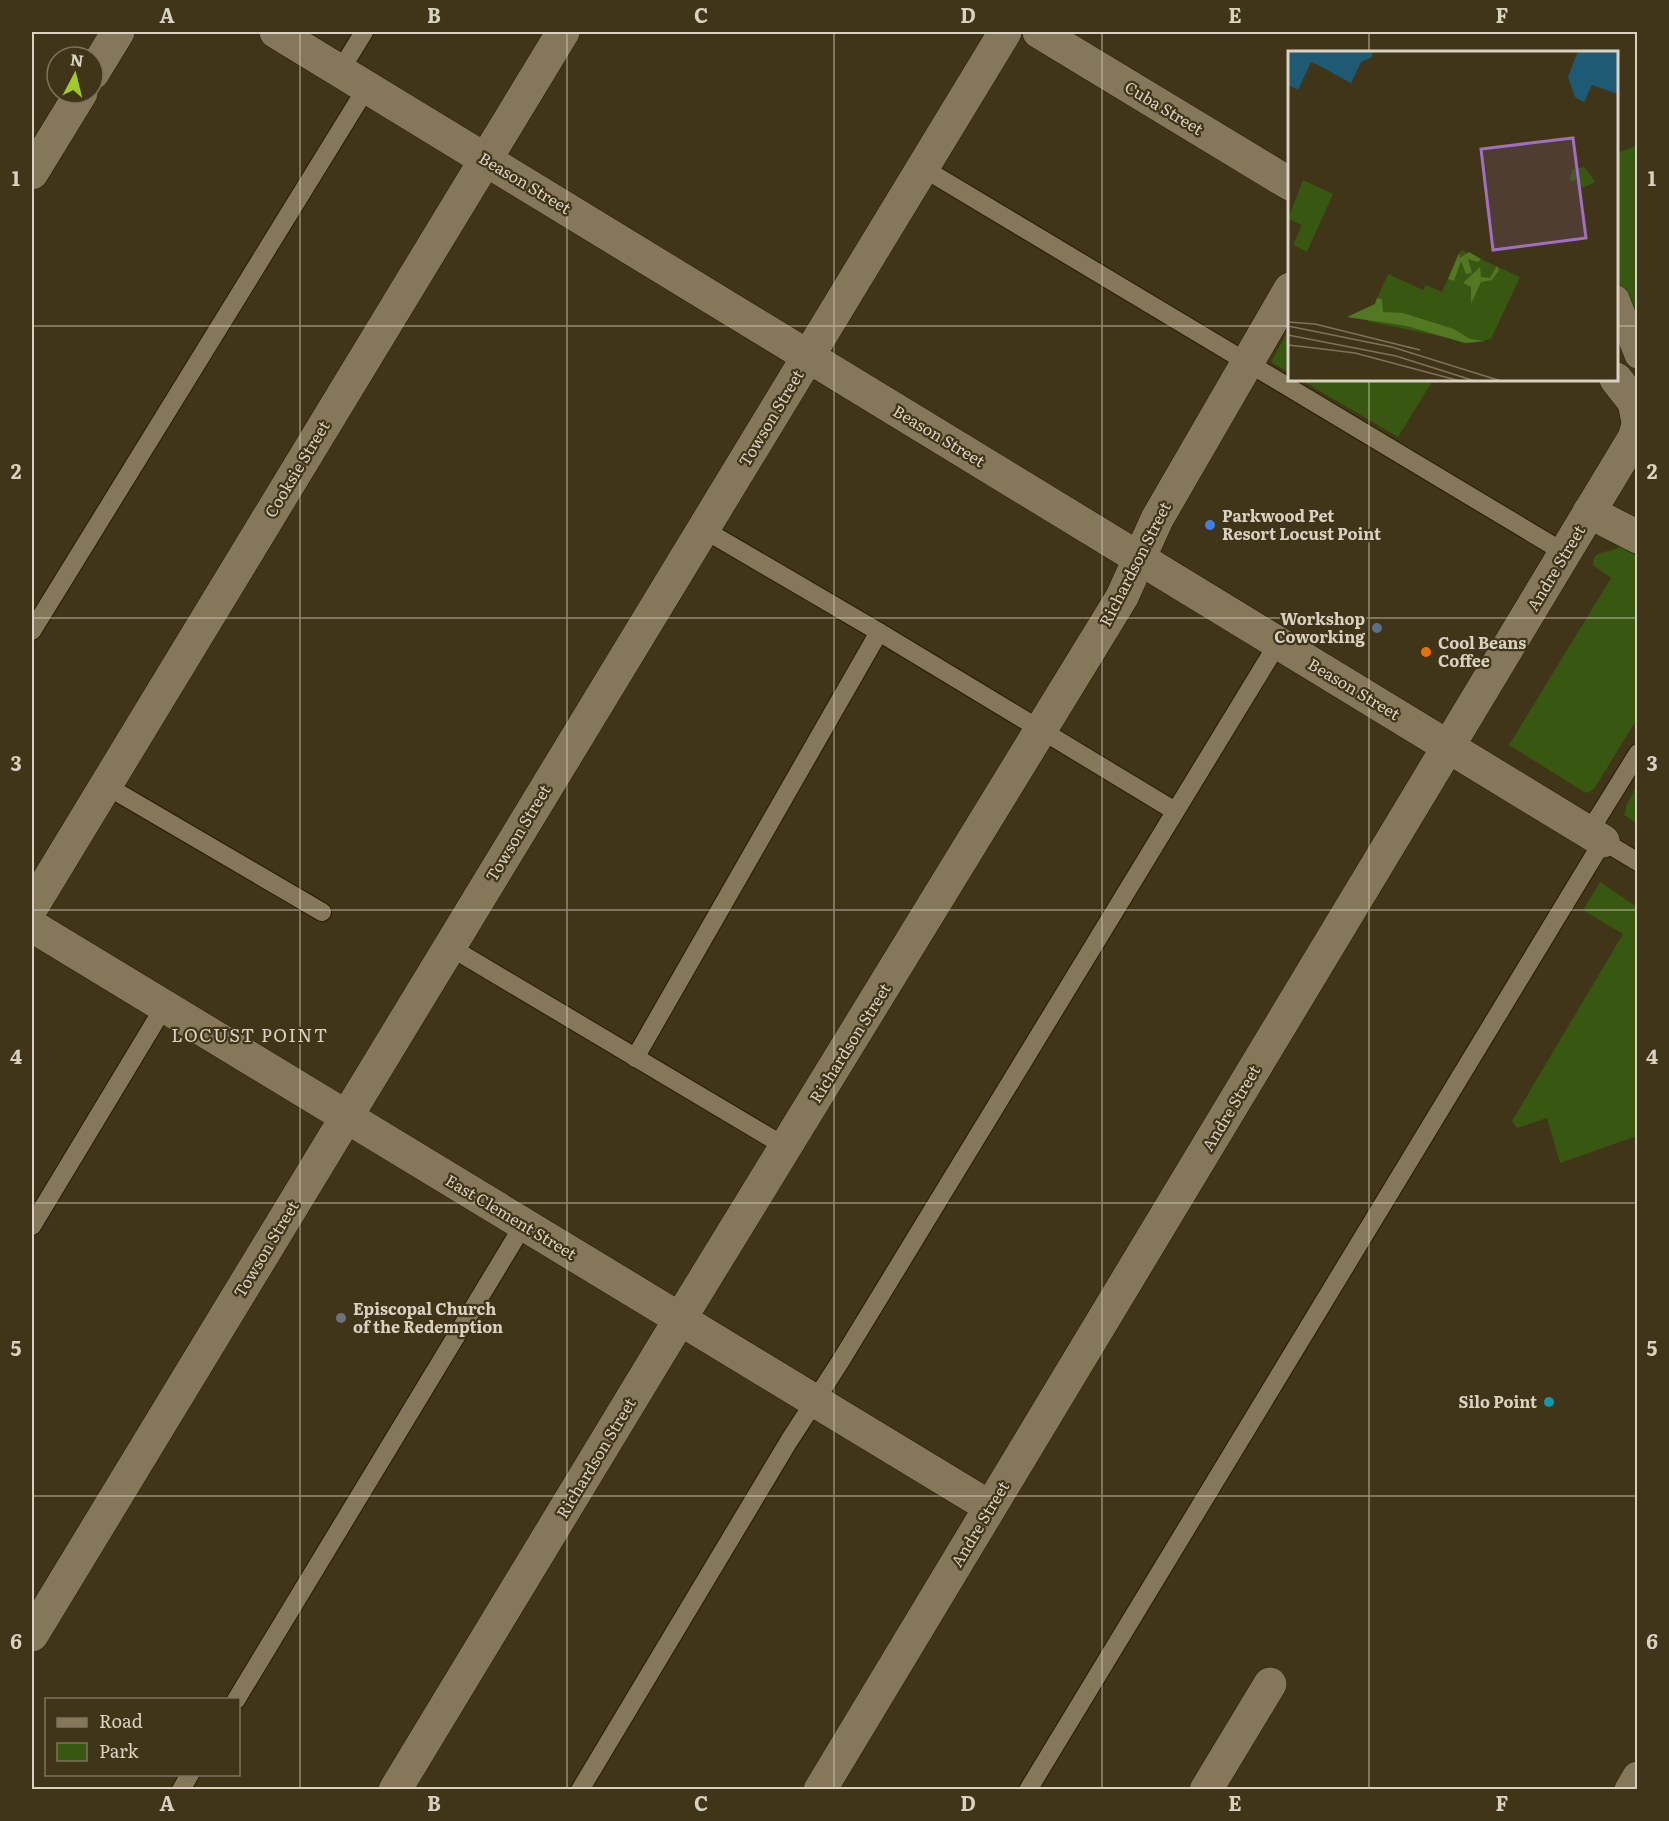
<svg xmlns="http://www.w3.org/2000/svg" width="1669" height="1821" font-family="Literata,serif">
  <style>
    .green { fill: #385710 }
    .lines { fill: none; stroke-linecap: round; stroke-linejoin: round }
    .service-casing { stroke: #271c02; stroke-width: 20 }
    .pedestrian-casing { stroke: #271c02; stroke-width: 28 }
    .minor-casing { stroke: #271c02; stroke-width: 34 }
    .service { stroke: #84775a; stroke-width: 18 }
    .pedestrian { stroke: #84775a; stroke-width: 27 }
    .minor { stroke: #84775a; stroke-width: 33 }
    .grid { fill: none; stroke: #d9d1c2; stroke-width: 1.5; stroke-opacity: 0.55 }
    .shop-dot { fill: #3f7fe0; stroke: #413519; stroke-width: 2 }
    .service-dot { fill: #5c6f8a; stroke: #413519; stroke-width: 2 }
    .food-dot { fill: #e8710a; stroke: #413519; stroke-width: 2 }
    .worship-dot { fill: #6b7280; stroke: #413519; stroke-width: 2 }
    .culture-dot { fill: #0f9aa8; stroke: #413519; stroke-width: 2 }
    .labels { text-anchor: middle; stroke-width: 4.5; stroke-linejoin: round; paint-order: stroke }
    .street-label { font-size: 16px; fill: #d9d1c2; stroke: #413519 }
    .poi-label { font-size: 16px; font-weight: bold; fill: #d9d1c2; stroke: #413519; text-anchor: start }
    .neighbourhood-label { font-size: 18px; letter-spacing: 1.5px; fill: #d9d1c2; stroke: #413519 }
    .inset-road { fill: none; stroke: #7e735d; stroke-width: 1.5 }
    .view { fill: #a16ec0; fill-opacity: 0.15; stroke: #a16ec0; stroke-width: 3 }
    .inset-edge { fill: none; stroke: #d9d1c2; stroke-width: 3 }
    .neatline { fill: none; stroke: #d9d1c2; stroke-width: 2 }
    .grid-label { font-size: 20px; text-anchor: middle; font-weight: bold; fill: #d9d1c2 }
  </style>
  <rect width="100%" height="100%" fill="#413519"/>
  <g class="green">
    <polygon points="1637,146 1637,331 1617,339 1616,153"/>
    <polygon points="1289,329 1289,373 1271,362"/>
    <polygon points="1301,380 1433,380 1398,437"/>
    <path d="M1621 546 1637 556V719L1594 789 1586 793 1509 745 1611 578 1593 565C1593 547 1610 555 1621 546Z"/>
    <polygon points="1637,785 1637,823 1624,815 1627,804"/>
    <polygon points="1600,882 1637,907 1637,1136 1560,1163 1547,1118 1517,1128 1512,1121 1623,934 1583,910"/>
  </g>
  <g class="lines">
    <defs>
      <g id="service">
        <polyline points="340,71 364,32"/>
        <polyline points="923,168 1565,553"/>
        <polyline points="703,529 879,632 1175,811"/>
        <polyline points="32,631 367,87"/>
        <polyline points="105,785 322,912"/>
        <polyline points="1589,832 1638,753"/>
        <polyline points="450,947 786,1147"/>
        <polyline points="635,1058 879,632"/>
        <polyline points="32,1226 164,1007"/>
        <polyline points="236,1700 524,1224"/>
        <polyline points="181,1790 190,1774"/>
        <polyline points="580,1790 789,1441 840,1362 1278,643"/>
        <polyline points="1028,1790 1603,841 1638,862"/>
      </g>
      <polyline id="pedestrian" points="1616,299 1638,355"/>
      <g id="minor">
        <polyline points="276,32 1603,841"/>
        <polyline points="1039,32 1290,184"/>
        <polyline points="93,73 118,32"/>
        <polyline points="32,173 81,93"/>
        <polyline points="1616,379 1634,402 1638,422"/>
        <polyline points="1589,512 1638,537"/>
        <polyline points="32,907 563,32"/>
        <polyline points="32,926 990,1507"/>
        <polyline points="32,1635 1005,32"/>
        <polyline points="395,1790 680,1319 1122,597 1157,519 1290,289"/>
        <polyline points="820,1790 1634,438 1638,425"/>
        <polyline points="1206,1790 1270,1684"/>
        <polyline points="1631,1790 1638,1778"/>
      </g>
    </defs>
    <use href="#service" class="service-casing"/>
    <use href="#pedestrian" class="pedestrian-casing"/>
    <use href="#minor" class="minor-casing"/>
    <use href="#service" class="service"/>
    <use href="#pedestrian" class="pedestrian"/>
    <use href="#minor" class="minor"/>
  </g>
  <path class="grid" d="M300 32V1790M567 32V1790M834 32V1790M1102 32V1790M1369 32V52M32 326H1290M1616 326H1638M1369 380V1790M32 618H1638M32 910H1638M32 1203H1638M32 1496H1638"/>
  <circle class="shop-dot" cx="1210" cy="525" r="6"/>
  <circle class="service-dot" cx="1377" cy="628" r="6"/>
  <circle class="food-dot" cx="1426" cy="652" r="6"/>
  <circle class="worship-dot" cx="341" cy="1318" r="6"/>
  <circle class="culture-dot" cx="1549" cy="1402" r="6"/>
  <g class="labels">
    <g class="street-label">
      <text transform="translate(1164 108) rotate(31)" y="6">Cuba Street</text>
      <text transform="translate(525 183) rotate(31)" y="6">Beason Street</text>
      <text transform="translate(771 418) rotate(-59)" y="6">Towson Street</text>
      <text transform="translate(939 436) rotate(31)" y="6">Beason Street</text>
      <text transform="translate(297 469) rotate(-59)" y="6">Cooksie Street</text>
      <text transform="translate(1135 564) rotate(-63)" y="6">Richardson Street</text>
      <text transform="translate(1556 568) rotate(-59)" y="6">Andre Street</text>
      <text transform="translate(1354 689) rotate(31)" y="6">Beason Street</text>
      <text transform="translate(518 833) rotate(-59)" y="6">Towson Street</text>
      <text transform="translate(850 1043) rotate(-58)" y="6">Richardson Street</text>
      <text transform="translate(1231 1108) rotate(-59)" y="6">Andre Street</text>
      <text transform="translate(511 1217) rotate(31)" y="6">East Clement Street</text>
      <text transform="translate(266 1249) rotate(-59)" y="6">Towson Street</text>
      <text transform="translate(596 1458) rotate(-59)" y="6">Richardson Street</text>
      <text transform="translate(980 1524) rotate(-59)" y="6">Andre Street</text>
    </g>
    <g class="poi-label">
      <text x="1222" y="522">Parkwood Pet<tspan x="1222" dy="18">Resort Locust Point</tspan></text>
      <text x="1365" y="625" text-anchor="end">Workshop<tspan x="1365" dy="18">Coworking</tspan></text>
      <text x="1438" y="649">Cool Beans<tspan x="1438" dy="18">Coffee</tspan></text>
      <text x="353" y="1315">Episcopal Church<tspan x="353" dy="18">of the Redemption</tspan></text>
      <text x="1537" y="1408" text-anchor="end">Silo Point</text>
    </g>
    <g class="neighbourhood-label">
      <text x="250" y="1042">LOCUST POINT</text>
    </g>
  </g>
  <g transform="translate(1288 51)">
    <rect width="330" height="330" fill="#413519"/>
    <path d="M297 116 307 131 295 137 288 132 292 121 286 131 281 129 285 118ZM15 129 45 143 19 201 5 194 14 174 0 168ZM173 199 232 226 203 288 184 292 79 270 100 223 135 239 138 234 154 241Z" fill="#385710"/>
    <path d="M181 201 193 208 190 211 180 208 184 222 178 223 173 210 166 230 160 228 171 202 172 207ZM192 216 193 226 202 227 209 215 211 219 204 229 193 231 183 253V236L175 232ZM89 247 94 248 95 261 115 262 166 278 182 288 197 290 177 292 119 275 59 266 87 253Z" fill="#527824"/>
    <path d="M0 0H85L84 6 73 11 63 32 30 14 17 42 0 34ZM290 0H330V43L304 34 296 51 287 46 280 26Z" fill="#1e5a73"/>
    <path d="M23 11 30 14 17 42 10 39Z" fill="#413519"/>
    <path class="inset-road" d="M0 271 27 273M27 273 132 299M0 275 104 296 213 330M0 284 108 305 187 330M0 294 18 296M18 296 67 302 172 330"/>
    <path class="view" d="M285 87 298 187 205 199 193 98Z"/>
    <rect width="330" height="330" class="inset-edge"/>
  </g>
  <rect width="1669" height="1821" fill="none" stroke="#413519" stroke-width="66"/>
  <rect x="45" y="1698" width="195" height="78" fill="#413519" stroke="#7e735d" stroke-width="1.5"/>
  <rect x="57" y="1718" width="30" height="9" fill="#84775a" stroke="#7e735d" stroke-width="1.5"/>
  <text x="99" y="1728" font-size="18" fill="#d9d1c2">Road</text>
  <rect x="57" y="1743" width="30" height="18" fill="#385710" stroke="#7e735d" stroke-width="1.5"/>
  <text x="99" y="1758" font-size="18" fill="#d9d1c2">Park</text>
  <g transform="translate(75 75) rotate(7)"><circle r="28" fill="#413519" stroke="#7e735d" stroke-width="1.5"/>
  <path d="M0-4.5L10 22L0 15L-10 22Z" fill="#a1c92a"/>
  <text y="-9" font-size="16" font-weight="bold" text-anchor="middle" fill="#d9d1c2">N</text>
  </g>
  <rect x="33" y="33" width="1603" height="1755" class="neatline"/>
  <g class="grid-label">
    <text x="167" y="23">A</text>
    <text x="434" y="23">B</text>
    <text x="701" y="23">C</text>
    <text x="968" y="23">D</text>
    <text x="1235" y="23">E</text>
    <text x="1502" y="23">F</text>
    <text x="16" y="186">1</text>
    <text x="1652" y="186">1</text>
    <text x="16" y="479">2</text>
    <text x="1652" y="479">2</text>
    <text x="16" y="771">3</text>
    <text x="1652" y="771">3</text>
    <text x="16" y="1064">4</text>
    <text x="1652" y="1064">4</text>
    <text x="16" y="1356">5</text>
    <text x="1652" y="1356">5</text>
    <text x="16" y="1649">6</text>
    <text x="1652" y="1649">6</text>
    <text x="167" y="1811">A</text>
    <text x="434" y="1811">B</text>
    <text x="701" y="1811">C</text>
    <text x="968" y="1811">D</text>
    <text x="1235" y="1811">E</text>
    <text x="1502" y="1811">F</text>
  </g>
</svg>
